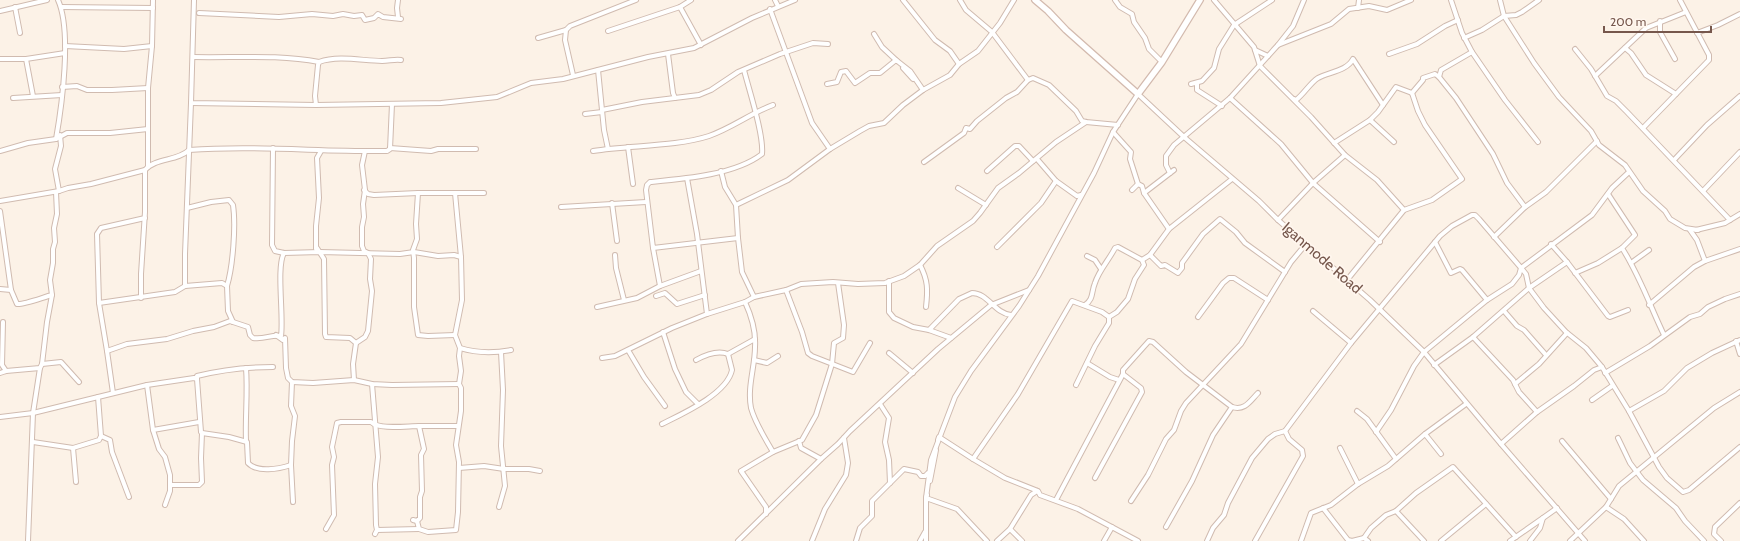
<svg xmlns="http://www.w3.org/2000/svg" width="1740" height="541" font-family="Cabin,sans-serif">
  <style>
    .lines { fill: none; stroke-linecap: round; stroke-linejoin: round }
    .street-casing { stroke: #d0bbb0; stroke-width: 6 }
    .secondary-casing { stroke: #d3baae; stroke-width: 8 }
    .street { stroke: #fff; stroke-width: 4 }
    .secondary { stroke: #fff; stroke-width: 5.5 }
    .labels { text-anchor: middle; stroke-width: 3.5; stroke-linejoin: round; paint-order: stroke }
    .street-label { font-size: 15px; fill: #76574c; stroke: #fff6ee }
  </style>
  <rect width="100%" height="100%" fill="#fcf2e7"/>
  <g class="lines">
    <defs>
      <g id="street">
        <polyline points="194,0 191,103 316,105 441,103 497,97 531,83 563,79 648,57 694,48 752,18 795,0"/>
        <polyline points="398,0 397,8 398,17"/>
        <polyline points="775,0 778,6"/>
        <polyline points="903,0 935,40 950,51 959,64"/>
        <polyline points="960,0 966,10 992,32 1028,80"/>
        <polyline points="1115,0 1120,7 1132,14 1134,22 1145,38 1149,49 1162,62"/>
        <polyline points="1214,0 1254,47 1260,66 1311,117 1345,155 1377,180 1404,210"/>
        <polyline points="1451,0 1462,33 1472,52 1505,100 1538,142"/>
        <polyline points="1500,0 1504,16 1534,63 1559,97 1591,131 1599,145 1625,165 1643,191 1665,211 1670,219 1685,228 1698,230"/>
        <polyline points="15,7 20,33"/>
        <polyline points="61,7 153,8"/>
        <polyline points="680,7 701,45"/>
        <polyline points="1358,8 1359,0"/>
        <polyline points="770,9 812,123 830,149"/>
        <polyline points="0,11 47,0"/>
        <polyline points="199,13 279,17 312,14 333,16 343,14 354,16 362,15 365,20 374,18 378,14 383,17 401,19"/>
        <polyline points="1660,21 1660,32 1675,59"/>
        <polyline points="608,31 680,7 691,0"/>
        <polyline points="1697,33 1718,25 1740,14"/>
        <polyline points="874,34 882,47 897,61"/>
        <polyline points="538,38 566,30"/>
        <polyline points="1464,38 1482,30 1504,16 1516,15 1522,12 1539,0"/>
        <polyline points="1278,45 1293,26 1304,0"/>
        <polyline points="65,46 124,49 152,46"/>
        <polyline points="1625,48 1631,53 1646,75 1676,94"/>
        <polyline points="1575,49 1591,69 1607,96 1616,101 1627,112 1730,220"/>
        <polyline points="1255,50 1268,56"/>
        <polyline points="668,54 673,93 675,98"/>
        <polyline points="1389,54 1417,44 1445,26 1458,20"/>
        <path d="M193 57C235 58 278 54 319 62"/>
        <polyline points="0,59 26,59 33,96"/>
        <polyline points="26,59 65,53"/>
        <polyline points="903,68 913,79"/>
        <polyline points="598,70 604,130 608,149"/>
        <polyline points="573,75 565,40 566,30 570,26 636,0"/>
        <polyline points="1595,76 1646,28 1686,12"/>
        <polyline points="1439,77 1441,70 1472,52"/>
        <polyline points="1197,83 1197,90 1222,106"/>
        <polyline points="827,84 837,82 841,72 846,71 855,83 870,73 880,73 896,60 910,71 923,90"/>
        <polyline points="1191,84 1202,81 1214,68 1219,49 1234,25 1272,0"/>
        <polyline points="62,87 77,86 87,90 112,90 148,88"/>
        <polyline points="1412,93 1423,80 1423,78 1435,74 1439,77 1456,98 1493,154 1507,183 1525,207"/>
        <polyline points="13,98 62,95"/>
        <polyline points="1230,98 1281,144 1313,183 1380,242"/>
        <path d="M1294 99 1296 100C1304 94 1310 83 1318 78 1329 72 1347 71 1353 59L1383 105"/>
        <path d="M316 105 315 96 318 65 319 62C339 55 363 61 382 61 389 61 395 59 401 60"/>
        <polyline points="602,110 642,102 699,95 711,90 738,72 780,54 813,43 828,44"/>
        <polyline points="585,114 602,112"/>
        <polyline points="1370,120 1394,142"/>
        <polyline points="1643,128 1709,60 1709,55 1680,0"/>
        <polyline points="1113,132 1131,152 1130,159 1138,184 1142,186 1144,193 1169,229"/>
        <path d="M56 139C62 105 72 31 58 0"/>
        <polyline points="1334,143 1370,120 1378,112 1396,87 1412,93"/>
        <polyline points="628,147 633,184"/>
        <polyline points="273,148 272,245 275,251 284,253 320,252 400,254 414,252 438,256 454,255 461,257 462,300 455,335 460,348 459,356 461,371 459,384 461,388 461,411 456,445 459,462 458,512 456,530 428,532 419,529 417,521"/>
        <polyline points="390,148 431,151 438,149 476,149"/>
        <polyline points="0,151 28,143 56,139 67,133 110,133 148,129"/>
        <path d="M593 151C629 145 675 147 709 136 732 128 751 113 773 105"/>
        <polyline points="1037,159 1056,181 1077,196 1081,195"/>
        <polyline points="1674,160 1707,125 1740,96"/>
        <polyline points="924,162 964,133 966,128 970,129 977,121 1006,98 1017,92 1028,80 1033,78 1049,85 1076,111 1082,121 1086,122 1118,125"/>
        <polyline points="148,167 148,88 152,46 153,0"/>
        <polyline points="721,171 725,187 736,205 738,238 742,272 754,297"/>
        <polyline points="987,171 1015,146 1019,146 1033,161"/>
        <polyline points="1170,173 1166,165 1166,156 1174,145 1230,98 1278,45 1331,24 1349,9 1369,6 1387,10 1411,0"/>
        <polyline points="958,188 986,205"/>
        <polyline points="364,190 368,194 374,195 418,193 484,193"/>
        <polyline points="1132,190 1138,184"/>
        <polyline points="59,191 55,169 61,146 60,135"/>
        <polyline points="1703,191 1740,152"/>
        <polyline points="418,193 416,224 417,239 413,250 414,258 414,307 418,335 428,336 455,335"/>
        <polyline points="455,193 461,257"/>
        <polyline points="1144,193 1174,170"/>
        <path d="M1608 194 1635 235 1622 248C1640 276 1650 306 1664 335"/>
        <path d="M0 201 59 191 68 188 91 184 145 170C155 158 178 161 189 150 255 145 321 152 387 151L390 149 392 104"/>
        <polyline points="612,203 617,241"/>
        <polyline points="736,205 788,180 830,149 860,131 869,126 884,123 903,105 923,90 950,75 959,64 978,51 1000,23 1014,0"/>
        <polyline points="561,207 646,202"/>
        <path d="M187 208 211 202 229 200 233 205C236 225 233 266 227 286"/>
        <polyline points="0,211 11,290"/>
        <path d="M145 218 101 228 97 234 99 303 107 351 127 344 167 339 193 331 214 327 230 321 248 327 250 335 253 338C264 340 272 334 281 336 284 317 276 267 284 253"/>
        <polyline points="1278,220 1313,183 1345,155"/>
        <polyline points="1690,230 1697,240 1705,261"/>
        <polyline points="1696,230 1725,223 1740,214"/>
        <polyline points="1494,237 1525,207 1546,192 1597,141"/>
        <path d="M738 238 653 248 646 190 647 185 650 182C683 179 735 175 762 154 764 135 749 90 744 70"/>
        <polyline points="1435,242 1451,273 1460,269 1462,270 1487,300"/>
        <polyline points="1551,244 1567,262 1608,316 1610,317 1628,310"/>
        <polyline points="997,247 1041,203 1056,181"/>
        <polyline points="317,248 324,259 325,334 326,337 350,338 356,343 353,364 354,380"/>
        <polyline points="653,248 660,286 701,271"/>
        <polyline points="316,249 316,226 319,198 317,158 321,151"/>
        <polyline points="615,255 616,268 624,300"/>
        <polyline points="1150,255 1161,266 1165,265 1178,273 1182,268 1182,263 1203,234 1220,219 1236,232 1245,243 1285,272"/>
        <polyline points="1087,256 1095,260 1101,269"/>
        <polyline points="1142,260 1150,255 1169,229 1232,179"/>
        <polyline points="1631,263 1649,250"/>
        <path d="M920 265C928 280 928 290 926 307"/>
        <polyline points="1575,273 1598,263 1622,248"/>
        <polyline points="1347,280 1404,210 1432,200 1462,179 1425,125 1418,111 1412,93"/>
        <polyline points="889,281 889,312 894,318 913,327 929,330 951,338"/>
        <polyline points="185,286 185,254 191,103"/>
        <path d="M0 289 11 290 17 304C23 305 44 297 52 295"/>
        <polyline points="786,290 802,332 808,353 812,356 853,372 870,343"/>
        <polyline points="656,296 665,293 677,304 705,295"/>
        <polyline points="141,298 141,274 145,212 145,170"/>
        <polyline points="99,303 175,292 185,286 222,283 227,286 228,311 233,322"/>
        <path d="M1085 305C1094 299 1091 292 1095 283 1099 270 1109 260 1115 248L1118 247 1142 260 1144 265 1135 279 1128 299 1117 312 1109 317"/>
        <polyline points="1649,305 1694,267 1705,261 1740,249"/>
        <polyline points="597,307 637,298 660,286"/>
        <polyline points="1313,311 1351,343"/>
        <polyline points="1504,311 1517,326 1524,330 1546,355"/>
        <polyline points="707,314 745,302"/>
        <polyline points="1198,317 1223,283 1229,278 1234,278 1268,300"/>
        <polyline points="3,322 2,365 6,371"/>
        <path d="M929 330 959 299 972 293C988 293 994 313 1011 315"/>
        <polyline points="663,332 675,369 686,392 698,404"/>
        <polyline points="276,335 283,340 285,338 286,368 288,378 292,382 313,383 354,380 372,384 392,385 459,384"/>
        <polyline points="1473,337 1513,380 1519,392 1537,412"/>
        <polyline points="1736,341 1740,354"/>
        <polyline points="356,343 365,337 368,331 372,291 370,279 371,259 368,253 364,251 362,246 362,227 364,217 363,204 365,190 362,165 365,151"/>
        <path d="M460 348C476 353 495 353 511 350"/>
        <polyline points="628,350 644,377 665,406"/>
        <polyline points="107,351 113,393"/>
        <polyline points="889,353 913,373"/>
        <polyline points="602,358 615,356 672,328 707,314 697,234 687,178"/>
        <path d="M696 360C705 355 718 350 728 354L755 339"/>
        <polyline points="754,360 767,363 778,356"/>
        <polyline points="1087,363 1110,377 1119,380"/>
        <polyline points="42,364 61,362 79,382"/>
        <polyline points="1434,365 1473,337 1529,288 1567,262"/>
        <polyline points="0,373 6,371 40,368 42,364 47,322 52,295 50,280 53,263 53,249 55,242 54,228 57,214 56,192"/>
        <polyline points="1605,373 1650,346 1690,317 1700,314 1708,307 1725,299 1740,294"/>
        <path d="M197 379V376C224 369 245 367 273 367"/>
        <polyline points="292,382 291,406 295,416 292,441 291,465 293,502"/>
        <polyline points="372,384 378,457 375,484 376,525 377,530 375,534"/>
        <polyline points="1515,384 1539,364 1567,333"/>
        <polyline points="147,385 153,430 159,449 165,457 170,475 170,491 165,505"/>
        <polyline points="1076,385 1095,346 1109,323 1109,317 1102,312 1072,301 1018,394 973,459 1005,478 1038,491 1040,495 1078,509 1138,541"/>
        <polyline points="1592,400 1612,386"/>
        <polyline points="880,404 889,418 885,442 889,460 890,483"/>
        <polyline points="1357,411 1367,419 1396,459"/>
        <polyline points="1629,411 1664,391 1687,368 1712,353 1740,340"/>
        <polyline points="0,417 33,413 147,385 194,378 197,379 201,432 202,433 201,458 202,482 199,485 170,485"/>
        <path d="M662 424C682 414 727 394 732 370L728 354"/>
        <polyline points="419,426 458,426"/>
        <polyline points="153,430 199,422"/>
        <polyline points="1376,432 1391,410 1414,366 1424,352 1487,300 1512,284 1519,275 1521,268 1592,215 1612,188 1629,172"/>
        <path d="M202 433 229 437 247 442 248 463C257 473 279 469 291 465"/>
        <polyline points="1425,434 1441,454"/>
        <polyline points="101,436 110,440 112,452 129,497"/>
        <polyline points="1618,438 1630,463 1643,480 1676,508 1685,521 1704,541"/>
        <polyline points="938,440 939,437 973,459"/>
        <path d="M246 441C245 417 248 392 246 368"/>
        <polyline points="799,441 801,448 821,459"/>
        <polyline points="1562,441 1611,499"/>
        <polyline points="33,442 73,448 99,440 101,436 98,397"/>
        <polyline points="1501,444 1537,412 1574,386 1594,370 1602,367"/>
        <polyline points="73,448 76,482"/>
        <polyline points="1340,448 1358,484"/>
        <path d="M773 452C765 438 755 423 751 408 747 387 755 367 755 347 756 332 751 315 745 302L754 297 786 290 801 284 833 282 858 284 885 283 904 276 920 265 937 246 973 221 980 213 998 188 1019 173 1056 142 1086 122"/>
        <polyline points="459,468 484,466 504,469 529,469 540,471"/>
        <polyline points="1095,478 1142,392 1141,388 1123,374"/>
        <polyline points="930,481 936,450"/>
        <polyline points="927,495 926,498 957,509 987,541"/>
        <path d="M1056 500 1123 374V370L1149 341 1153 342 1186 372 1232 407C1245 411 1250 401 1258 393"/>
        <polyline points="1131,501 1148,475 1166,439 1174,430 1181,411 1186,403 1241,344 1291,262 1306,244"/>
        <polyline points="499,507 505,486 501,446 503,390 501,352"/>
        <polyline points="1606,507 1624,519 1644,541"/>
        <polyline points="1323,508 1348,540 1352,541 1364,538 1368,541"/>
        <polyline points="1396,511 1424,541"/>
        <polyline points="766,514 766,507 741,471 773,452 802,440 816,415 832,364 834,343 843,338 844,325 838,283"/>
        <polyline points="1166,527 1192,481 1213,435 1232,407"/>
        <path d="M326 529 334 515 332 465 334 457 332 447 337 423 341 422H371C379 430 407 426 419 426L424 449 421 455 422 491 420 497V518L417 521 413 520"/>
        <polyline points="1010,529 1022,541"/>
        <polyline points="377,530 419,529"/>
        <polyline points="1364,538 1371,528 1386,515 1396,511 1416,493 1453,467 1516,537"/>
        <polyline points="28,541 33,413 40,368"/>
        <polyline points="738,541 821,459 838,444 850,431 938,349 991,305 1029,290"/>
        <polyline points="812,541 825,509 846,475 848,463 844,438"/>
        <polyline points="856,541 860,528 872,516 872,501 904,469 918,472 921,476 925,476 928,473"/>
        <polyline points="920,541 925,532"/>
        <polyline points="926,541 926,498 931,460 955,397 971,371 1019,306 1038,276 1094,173 1113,132 1138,94 1184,137 1259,201 1278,220 1370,300 1424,352 1501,444 1585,541"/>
        <polyline points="997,541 1010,529 1031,495 1037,491"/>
        <polyline points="1104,541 1112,527"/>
        <polyline points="1207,541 1213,528 1224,515 1228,503 1252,458 1268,439 1275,434 1285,431 1351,343 1440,236 1452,226 1472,215 1475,215 1479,219 1522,269 1526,274 1529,288 1544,308 1566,332 1586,348 1602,367 1629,411 1659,467 1667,478 1683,492 1689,490 1740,447"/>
        <polyline points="1255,541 1303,456 1302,450 1289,439 1285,431"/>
        <polyline points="1301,541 1311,513 1331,505 1358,484 1388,466 1425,434 1466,404"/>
        <polyline points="1441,541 1486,504"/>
        <polyline points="1510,541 1543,518"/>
        <polyline points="1530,541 1540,528 1543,518 1557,508"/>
        <polyline points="1570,541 1606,507 1619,486 1714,408 1740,392"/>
        <polyline points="1721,541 1714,534 1715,527 1740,503"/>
      </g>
      <polyline id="secondary" points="1035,0 1048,11 1066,30 1138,94 1162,62 1200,0"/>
    </defs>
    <use href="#street" class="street-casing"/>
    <use href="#secondary" class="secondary-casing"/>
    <use href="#street" class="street"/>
    <use href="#secondary" class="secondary"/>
  </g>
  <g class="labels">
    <g class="street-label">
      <text transform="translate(1322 258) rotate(41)" y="5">Iganmode Road</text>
    </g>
  </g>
  <path d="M1604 26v6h107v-6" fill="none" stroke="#76574c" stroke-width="2"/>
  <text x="1610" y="26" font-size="12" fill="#76574c" stroke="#fff6ee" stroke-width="3" paint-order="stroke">200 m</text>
</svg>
